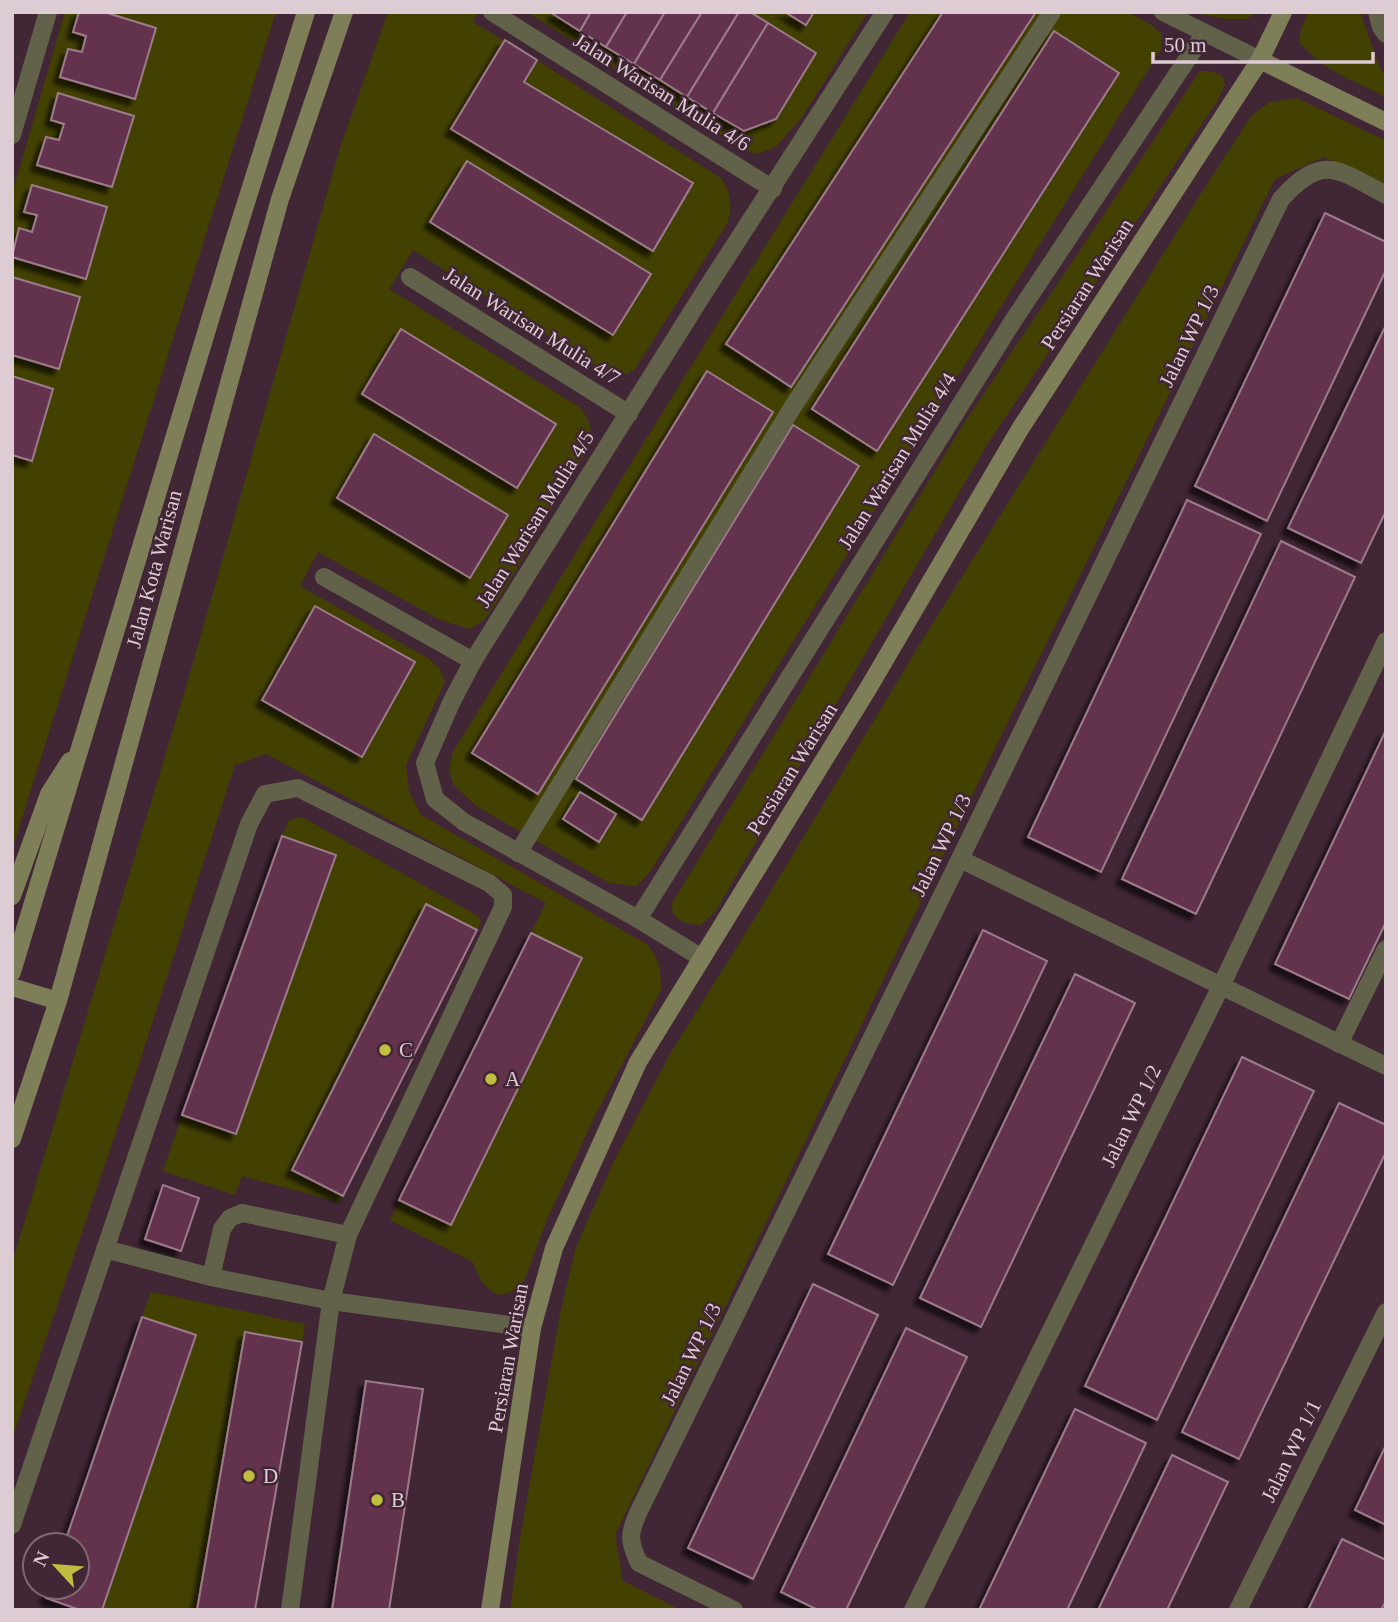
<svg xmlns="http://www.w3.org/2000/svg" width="1398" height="1622" font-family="'Times New Roman',serif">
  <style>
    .green { fill: #434102 }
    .building { fill: #63324e; stroke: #9c7b8c; stroke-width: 2; filter: url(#shadow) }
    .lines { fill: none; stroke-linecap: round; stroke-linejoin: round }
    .lane { stroke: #62624b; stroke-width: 18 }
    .street { stroke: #62624b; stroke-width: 18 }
    .secondary { stroke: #7e7e59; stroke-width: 18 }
    .poi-dot { fill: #c0be41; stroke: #412635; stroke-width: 2.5 }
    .labels { text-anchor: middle; stroke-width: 5; stroke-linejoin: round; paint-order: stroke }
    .street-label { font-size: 21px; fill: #deccd5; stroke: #412635 }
    .poi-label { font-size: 21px; fill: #deccd5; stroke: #412635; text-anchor: start }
  </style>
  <defs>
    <filter id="shadow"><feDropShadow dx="-6" dy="6" stdDeviation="2" flood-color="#0009"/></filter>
  </defs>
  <rect width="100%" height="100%" fill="#412635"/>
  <g class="green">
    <polygon points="65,12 276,12 12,850 12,194"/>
    <path d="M388 12H478L473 22 537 60 722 179C731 195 733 206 727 224L635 369 628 374 607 372 593 364 413 250 389 289 579 407C592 421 592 429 589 447L497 602 484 620 470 629 440 620 318 552 300 586 429 659 440 669 445 682 406 765 409 791 421 815 648 945C660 960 661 971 661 990L593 1120 546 1222 524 1282 511 1292 498 1295C483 1287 479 1278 473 1262L390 1220 546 903 266 754 235 765 141 1058 12 1439V1263L191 670 340 148Z"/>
    <polygon points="527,12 868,12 802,117 776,147 756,154 740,148"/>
    <polygon points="910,12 1128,12 1150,24 1162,34 1161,49 650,872 637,886 609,883 476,806 453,784 449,769 453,752"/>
    <polygon points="1193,12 1256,12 1247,19 1224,19"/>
    <path d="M1308 12H1360L1381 71 1386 74V97C1352 80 1324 71 1299 42L1301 29Z"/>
    <path d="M1200 71H1210L1222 76 1225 84 1218 100 988 443 715 912 701 925C685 924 671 921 672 903L963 425Z"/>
    <polygon points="1297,98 1386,141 1386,187 1324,157 1275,179 1004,730 615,1535 623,1581 681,1610 510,1610 519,1544 560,1314 576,1247 614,1161 670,1054 750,926 920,644 1200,195 1252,115 1270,102"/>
    <polygon points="302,817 478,916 481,922 477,930 426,905 292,1170 343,1196 339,1202 242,1176 235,1195 163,1171 182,1115 236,1134 336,855 282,836 289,820"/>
    <polygon points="151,1292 305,1324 302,1342 245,1333 197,1610 102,1610 196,1335 142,1317"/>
  </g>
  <g class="building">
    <polygon points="79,12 104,12 156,28 135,99 60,77 68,49 82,52 86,36 73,32"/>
    <polygon points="554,12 591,12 580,31 553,14"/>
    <polygon points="591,12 627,12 606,47 580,31"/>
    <polygon points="627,12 665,12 634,64 606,47"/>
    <polygon points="665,12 702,12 660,80 634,64"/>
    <polygon points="702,12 739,12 687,97 660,80"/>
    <polygon points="739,12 750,12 768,23 713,113 687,97"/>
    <polygon points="785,12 814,12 806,25"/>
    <polygon points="943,12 1036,12 791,387 726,344"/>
    <polygon points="768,23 816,53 776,119 744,131 713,113"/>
    <polygon points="1054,31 1119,73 877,451 812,409"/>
    <polygon points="505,40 537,60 524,82 693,183 653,251 451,129"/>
    <polygon points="58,93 134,116 112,187 37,165 46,137 59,140 64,124 51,120"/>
    <polygon points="467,161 651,274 613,335 430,222"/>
    <polygon points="32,185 107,207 86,279 12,257 19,228 32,232 37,215 24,212"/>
    <polygon points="1325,213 1386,242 1386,270 1267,521 1195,486"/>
    <polygon points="12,277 80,297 59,369 12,355"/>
    <polygon points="1386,325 1386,511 1361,563 1288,528"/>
    <polygon points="401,329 556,424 517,488 362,394"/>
    <polygon points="707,371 773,412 538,794 472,753"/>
    <polygon points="12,376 53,389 32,461 12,455"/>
    <polygon points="793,425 859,466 642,820 576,779"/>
    <polygon points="374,434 508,515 470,578 337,498"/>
    <polygon points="1187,500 1261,534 1101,872 1028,837"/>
    <polygon points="1281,541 1355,577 1196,914 1122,879"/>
    <polygon points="315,606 415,662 362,757 262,700"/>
    <polygon points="1386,730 1386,922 1349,999 1275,964"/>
    <polygon points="580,792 616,814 599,842 563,819"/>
    <polygon points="282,836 336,855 236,1134 182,1115"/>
    <polygon points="426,904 477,930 343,1196 292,1170"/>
    <polygon points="983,930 1047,961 893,1285 828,1254"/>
    <polygon points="531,933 582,958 451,1225 399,1200"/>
    <polygon points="1075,974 1135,1003 981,1327 920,1298"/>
    <polygon points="1242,1057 1314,1091 1157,1420 1085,1386"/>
    <polygon points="1339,1103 1386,1125 1386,1152 1239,1459 1182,1432"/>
    <polygon points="163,1185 199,1198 181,1251 145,1239"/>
    <polygon points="813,1284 878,1315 753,1579 688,1548"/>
    <polygon points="142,1317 196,1335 102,1610 80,1610 46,1598 50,1587 77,1587 77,1545 64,1545"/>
    <polygon points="906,1328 967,1357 846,1610 818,1610 781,1592"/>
    <polygon points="245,1332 302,1342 255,1610 197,1610"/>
    <polygon points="366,1381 423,1389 389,1610 332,1610"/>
    <polygon points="1075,1409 1146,1443 1067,1610 979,1610"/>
    <polygon points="1386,1445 1386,1525 1355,1510"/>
    <polygon points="1172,1455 1228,1482 1167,1610 1098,1610"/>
    <polygon points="1342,1539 1386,1560 1386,1601 1381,1610 1308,1610"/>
  </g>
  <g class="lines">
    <g class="lane">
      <polyline points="1339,1044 1386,949"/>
      <polyline points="105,1249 211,1277 331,1301 532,1328"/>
      <polyline points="211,1277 222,1229 230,1218 242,1213 348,1235"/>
      <polyline points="12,1525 249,824 265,794 298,788 489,883 503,895 503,907 348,1235 331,1301 290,1610"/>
    </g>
    <g class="street">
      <polyline points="492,12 773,189"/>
      <polyline points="1163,12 1260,60"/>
      <polyline points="1377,12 1381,27 1386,34"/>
      <polyline points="12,135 48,12"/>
      <polyline points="410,277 629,414"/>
      <polyline points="324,577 473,661"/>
      <polyline points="518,853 792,408 1052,12"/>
      <polyline points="960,859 1386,1066"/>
      <polyline points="638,919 1013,321 1204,34"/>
      <polyline points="702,958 638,919 464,822 435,799 425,763 451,703 473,661 703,294 885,12"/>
      <path d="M734 1610 639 1563C628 1540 629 1533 639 1511L960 859 1281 199C1324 152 1338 170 1386 195"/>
      <polyline points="913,1610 1221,986 1386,641"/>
      <polyline points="1238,1610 1386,1312"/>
    </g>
    <g class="secondary">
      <polyline points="1260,60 1386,122"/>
      <polyline points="12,896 49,794 70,761"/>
      <polyline points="12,972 233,244 306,12"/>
      <polyline points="12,987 58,1001"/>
      <polyline points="12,1139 58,1001 280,199 344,12"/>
      <polyline points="490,1610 532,1328 554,1248 638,1062 869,687 1020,429 1260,60 1283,12"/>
    </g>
  </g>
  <g class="poi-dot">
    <circle cx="385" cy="1050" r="7"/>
    <circle cx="491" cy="1079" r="7"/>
    <circle cx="249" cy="1476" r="7"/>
    <circle cx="377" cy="1500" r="7"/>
  </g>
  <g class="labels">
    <g class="street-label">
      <text transform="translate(662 92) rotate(32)" y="7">Jalan Warisan Mulia 4/6</text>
      <text transform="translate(1087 284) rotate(-57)" y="7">Persiaran Warisan</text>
      <text transform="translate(532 326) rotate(32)" y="7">Jalan Warisan Mulia 4/7</text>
      <text transform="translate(1189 336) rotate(-64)" y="7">Jalan WP 1/3</text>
      <text transform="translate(897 461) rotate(-58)" y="7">Jalan Warisan Mulia 4/4</text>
      <text transform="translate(535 519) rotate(-58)" y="7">Jalan Warisan Mulia 4/5</text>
      <text transform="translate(154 569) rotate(-75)" y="7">Jalan Kota Warisan</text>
      <text transform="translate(792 769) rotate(-58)" y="7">Persiaran Warisan</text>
      <text transform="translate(941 845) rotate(-64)" y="7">Jalan WP 1/3</text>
      <text transform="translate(1131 1116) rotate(-64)" y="7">Jalan WP 1/2</text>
      <text transform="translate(691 1354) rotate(-64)" y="7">Jalan WP 1/3</text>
      <text transform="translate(508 1358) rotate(-80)" y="7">Persiaran Warisan</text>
      <text transform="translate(1291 1451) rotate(-64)" y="7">Jalan WP 1/1</text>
    </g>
    <g class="poi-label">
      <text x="399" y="1057">C</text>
      <text x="505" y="1086">A</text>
      <text x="263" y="1483">D</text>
      <text x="391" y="1507">B</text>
    </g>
  </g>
  <rect width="1398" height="1622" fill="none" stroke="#deccd5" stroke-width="28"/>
  <g transform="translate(56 1566) rotate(296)"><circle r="33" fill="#412635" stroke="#806875" stroke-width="2"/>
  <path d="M0-5L12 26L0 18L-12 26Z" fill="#c0be41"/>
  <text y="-10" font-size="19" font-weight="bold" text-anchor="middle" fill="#deccd5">N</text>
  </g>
  <path d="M1153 52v10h220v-10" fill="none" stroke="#deccd5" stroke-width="3.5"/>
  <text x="1164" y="52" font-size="21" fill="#deccd5" stroke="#412635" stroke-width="5" paint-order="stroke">50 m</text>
</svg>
